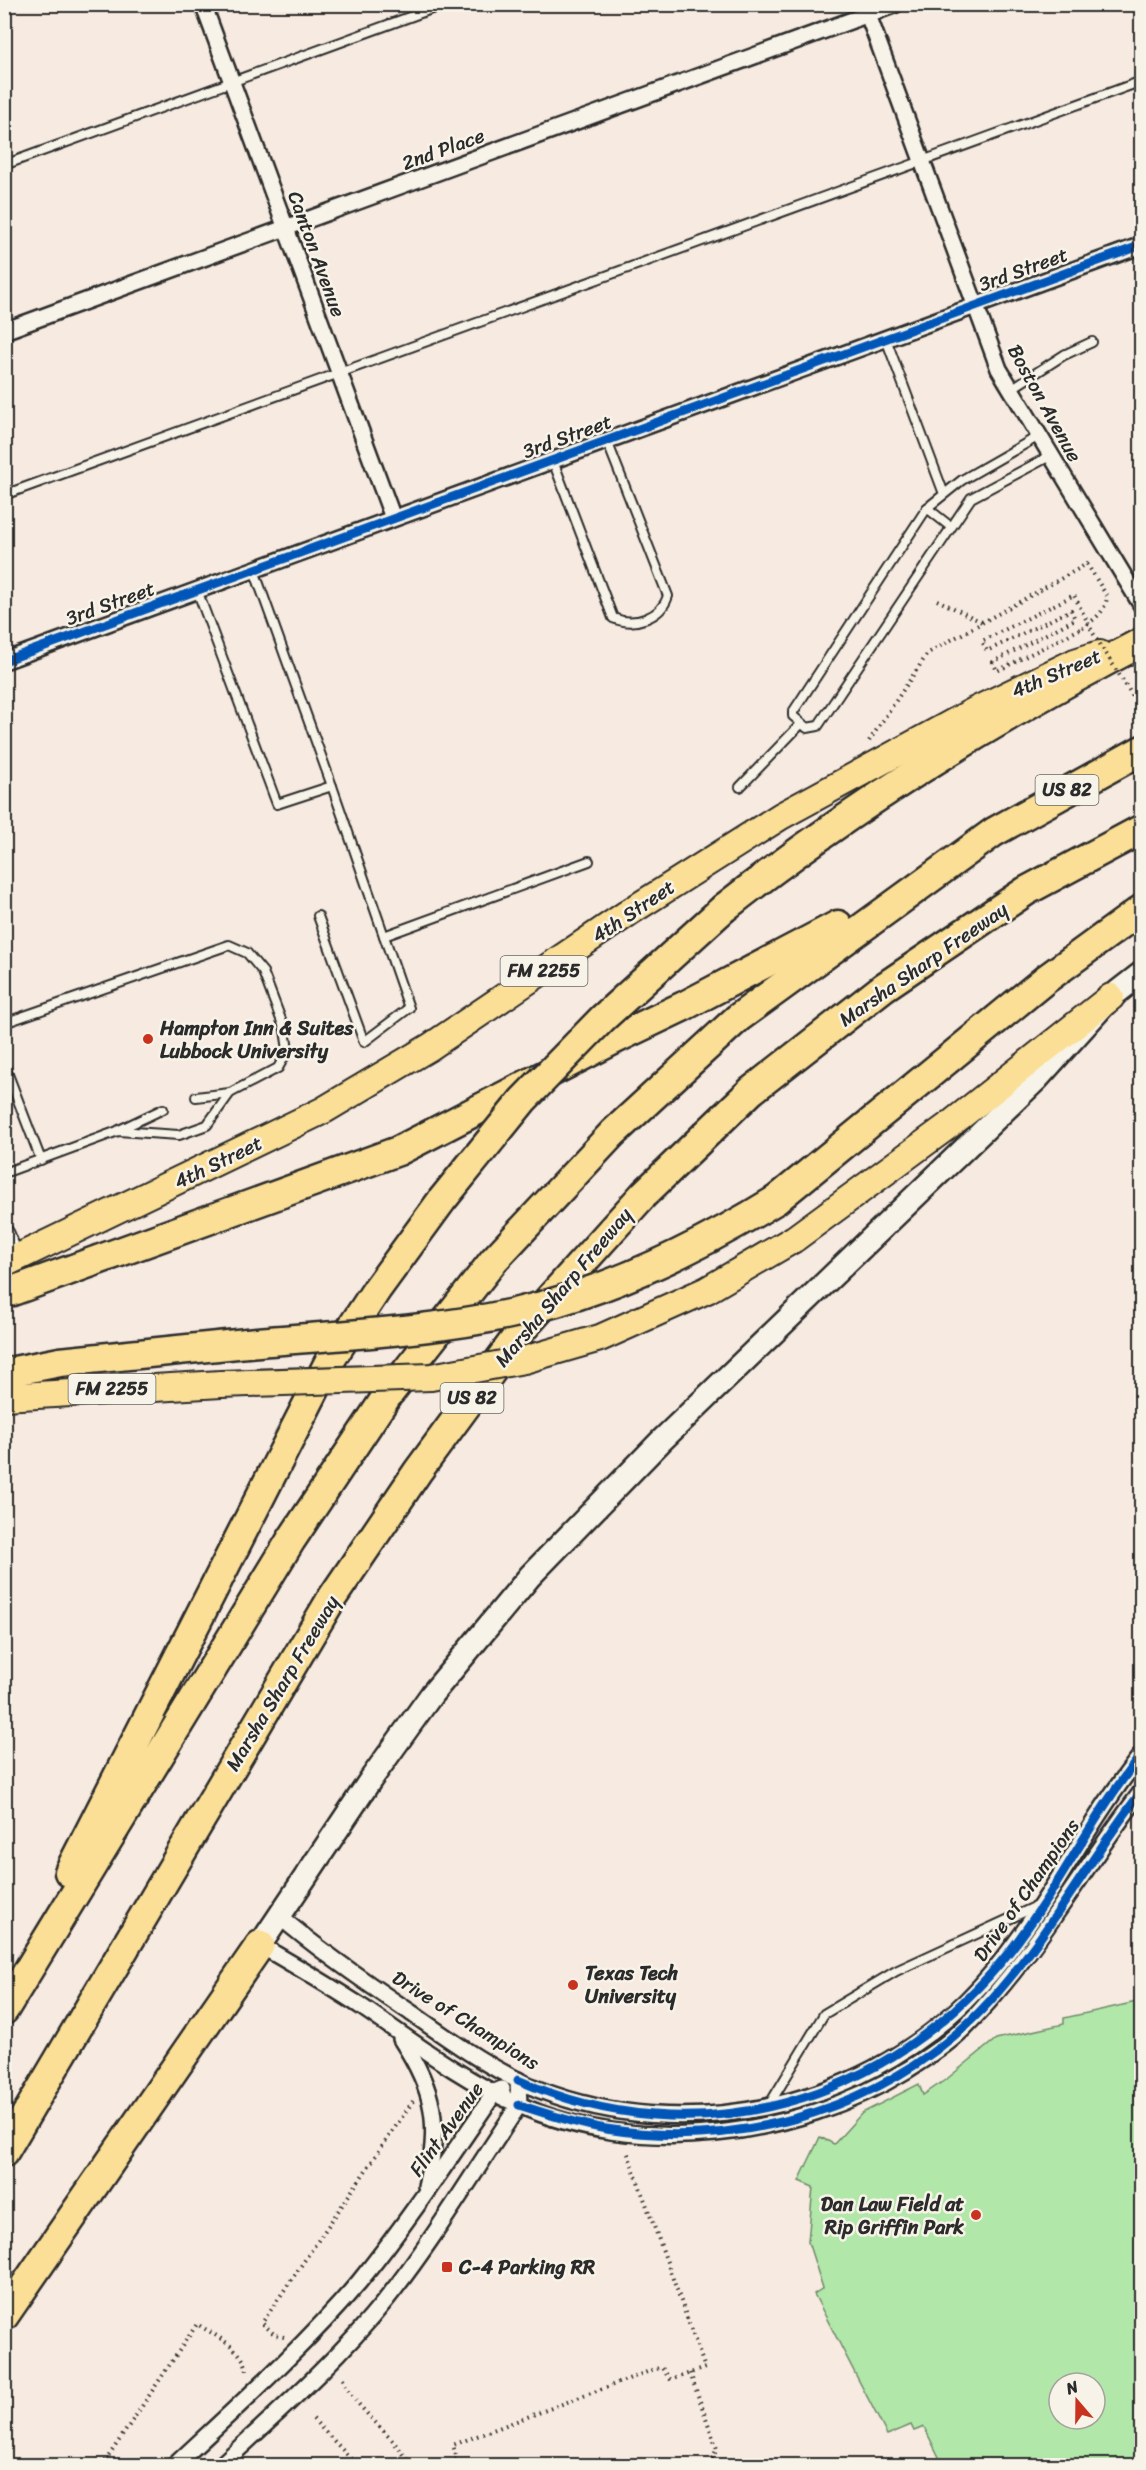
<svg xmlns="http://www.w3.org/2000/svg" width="1146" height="2470" font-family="Sriracha,sans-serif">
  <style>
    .green { fill: #b1e7a9; stroke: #6e896a; stroke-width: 1.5; fill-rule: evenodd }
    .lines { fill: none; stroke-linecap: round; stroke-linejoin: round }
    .service-casing { stroke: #2b2b2b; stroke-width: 12 }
    .minor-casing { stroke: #2b2b2b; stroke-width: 20 }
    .tertiary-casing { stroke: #2b2b2b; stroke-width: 24 }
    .secondary-casing { stroke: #2b2b2b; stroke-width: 27 }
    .primary-casing { stroke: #2b2b2b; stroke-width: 30 }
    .motorway-casing { stroke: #2b2b2b; stroke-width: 33 }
    .path { stroke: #2b2b2b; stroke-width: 4; stroke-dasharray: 1.5 4.5; stroke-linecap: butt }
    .service { stroke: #f7f3e8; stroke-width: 8 }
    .minor { stroke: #f7f3e8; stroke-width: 15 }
    .tertiary { stroke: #f7f3e8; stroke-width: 20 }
    .secondary { stroke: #f7f3e8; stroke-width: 22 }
    .primary { stroke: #fbdf96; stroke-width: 26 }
    .motorway { stroke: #fbdf96; stroke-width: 28 }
    .primary-bridge-casing { stroke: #2b2b2b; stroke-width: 30; stroke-linecap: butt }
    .motorway-bridge-casing { stroke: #2b2b2b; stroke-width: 33; stroke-linecap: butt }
    .path-bridge { stroke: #2b2b2b; stroke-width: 4; stroke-dasharray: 1.5 4.5; stroke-linecap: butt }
    .primary-bridge { stroke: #fbdf96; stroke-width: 26 }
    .motorway-bridge { stroke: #fbdf96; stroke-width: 28 }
    .cycleway-casing { stroke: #f7f3e8; stroke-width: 13 }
    .cycleway { stroke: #0057b8; stroke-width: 9 }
    .poi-dot { fill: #c8321e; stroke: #f7f3e8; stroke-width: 2 }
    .labels { text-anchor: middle; stroke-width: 5; stroke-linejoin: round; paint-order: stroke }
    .shield { fill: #f7f3e8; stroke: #686764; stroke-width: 1.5 }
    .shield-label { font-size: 18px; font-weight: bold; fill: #2b2b2b }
    .street-label { font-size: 20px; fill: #2b2b2b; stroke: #f7f3e8 }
    .poi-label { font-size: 20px; font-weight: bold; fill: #2b2b2b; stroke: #f7f3e8; text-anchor: start }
  </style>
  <rect width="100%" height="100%" fill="#f7eae0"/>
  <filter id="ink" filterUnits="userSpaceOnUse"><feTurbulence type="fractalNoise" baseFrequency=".0167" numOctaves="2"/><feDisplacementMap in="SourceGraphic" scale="12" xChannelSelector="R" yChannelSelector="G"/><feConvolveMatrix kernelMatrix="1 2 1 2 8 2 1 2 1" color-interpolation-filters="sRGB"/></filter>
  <g filter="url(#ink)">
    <path class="green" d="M1141 2001V2465H943L924 2427 914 2431 911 2425 887 2435 814 2294 823 2288 808 2242 813 2187 799 2181 820 2137 834 2144 862 2113 919 2084 923 2095 948 2078 996 2039 1064 2024V2018ZM1059 2383H1095V2419H1059Z"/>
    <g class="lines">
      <defs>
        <g id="service">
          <polyline points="4,165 445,4"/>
          <polyline points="886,339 944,494"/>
          <polyline points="1011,389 1064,355 1092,342"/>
          <polyline points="1039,436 962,480 927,508 793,712 793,716 807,728 818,726 971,498 1050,456"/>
          <path d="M553 461 613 618C634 627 661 618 668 596L607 441"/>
          <polyline points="4,495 1142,81"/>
          <polyline points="927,508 951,527"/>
          <polyline points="254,570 332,786"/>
          <polyline points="197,590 277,804 332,786 409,1008 364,1042 318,916"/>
          <polyline points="740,787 801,724"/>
          <polyline points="384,936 589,861"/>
          <polyline points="4,1023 229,945 247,953 263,972 285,1030 288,1050 278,1068 230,1093 207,1125 179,1135 118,1131 4,1173"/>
          <polyline points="4,1064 41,1160"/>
          <polyline points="196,1097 230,1093"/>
          <polyline points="119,1130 163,1109"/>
          <polyline points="769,2105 824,2014 896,1971 1037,1906"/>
        </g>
        <g id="minor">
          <polyline points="203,4 393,518"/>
          <polyline points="864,4 999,369 1142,606"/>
          <polyline points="4,331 896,4"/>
          <polyline points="4,661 1142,245"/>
          <path d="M279 1916C320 1951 365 1982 410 2012 450 2040 494 2072 540 2090 684 2145 856 2110 966 2001 1039 1929 1078 1833 1142 1754"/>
          <path d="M260 1945C294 1965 329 1985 362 2007 412 2041 461 2079 517 2104 638 2159 796 2138 907 2070 926 2058 947 2045 963 2029 1034 1958 1081 1870 1142 1791"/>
          <path d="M401 2039C435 2091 441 2125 426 2186"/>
          <path d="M174 2466C237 2407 303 2348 359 2282 408 2222 451 2156 495 2092L502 2089"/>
          <path d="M220 2466C277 2413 336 2362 385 2301 434 2240 475 2170 519 2105L518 2080"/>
        </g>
        <polyline id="tertiary" points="4,1235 14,1260"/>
        <polyline id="secondary" points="260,1945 371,1779 432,1694 530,1576 661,1441 1038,1078 1111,997 1142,973"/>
        <g id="primary">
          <polyline points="794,1239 952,1123 1111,997"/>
          <polyline points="4,1264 324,1110 430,1047 631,911 781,816 976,710 1075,662 1100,654"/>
          <polyline points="4,1397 221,1384"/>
        </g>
        <g id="motorway">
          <path d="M724 908C854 805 995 719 1142 642"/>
          <polyline points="776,1200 1046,979 1142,909"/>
          <polyline points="4,1294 398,1151 617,1038 684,1006 838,925"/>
          <polyline points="4,1373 60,1362 247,1343"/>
          <polyline points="69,1872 329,1362 377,1289 442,1200"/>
          <polyline points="4,2010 291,1540 387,1396 494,1260 613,1133 738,1018 994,832 1142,750"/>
          <polyline points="4,2152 332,1598 418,1471 524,1327 644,1194 751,1091 884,987 1026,891 1142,829"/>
          <polyline points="4,2316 260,1945"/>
        </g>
      </defs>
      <use href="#service" class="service-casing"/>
      <use href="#minor" class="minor-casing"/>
      <use href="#tertiary" class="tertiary-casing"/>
      <use href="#secondary" class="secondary-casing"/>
      <use href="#primary" class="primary-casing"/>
      <use href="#motorway" class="motorway-casing"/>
      <g class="path">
        <polyline points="937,600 982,622"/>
        <path d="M869 741 928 653 1087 564 1107 596C1106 613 1092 621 1080 629"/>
        <polyline points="4,1478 8,1479"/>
        <polyline points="284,2337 275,2335 262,2323 413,2101"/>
        <polyline points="690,2373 717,2449 708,2466"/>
        <path d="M343 2379C352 2406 395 2436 411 2466"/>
        <polyline points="313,2419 358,2466"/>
        <path d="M102 2466 197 2324C214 2335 246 2350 247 2372"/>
        <polyline points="445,2466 457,2459 453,2445 655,2369 662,2368 670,2379 673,2379 705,2368 627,2151"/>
      </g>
      <use href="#service" class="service"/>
      <use href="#minor" class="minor"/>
      <use href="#tertiary" class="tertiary"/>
      <use href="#secondary" class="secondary"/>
      <use href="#primary" class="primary"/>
      <use href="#motorway" class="motorway"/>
      <defs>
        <polyline id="primary-bridge" points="221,1384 431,1377 524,1360 600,1338 707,1290 794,1239"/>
        <g id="motorway-bridge">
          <polyline points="442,1200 523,1100 603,1018 724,908"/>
          <path d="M247 1343C336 1335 427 1332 514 1313 608 1292 695 1250 776 1200"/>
        </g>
      </defs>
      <use href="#primary-bridge" class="primary-bridge-casing"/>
      <use href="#motorway-bridge" class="motorway-bridge-casing"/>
      <polyline class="path-bridge" points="1080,629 997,671 993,662 1075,619 1071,610 987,651 982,641 1074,595 1093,633 1142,711"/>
      <use href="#primary-bridge" class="primary-bridge"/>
      <use href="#motorway-bridge" class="motorway-bridge"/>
      <defs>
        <g id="cycleway">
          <polyline points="4,661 1142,245"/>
          <path d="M518 2080C697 2160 890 2103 1010 1951 1059 1889 1092 1815 1142 1754"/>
          <path d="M519 2105C547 2114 576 2124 606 2129 745 2151 894 2106 990 2001 1048 1937 1089 1859 1142 1791"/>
        </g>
      </defs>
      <use href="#cycleway" class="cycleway-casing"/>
      <use href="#cycleway" class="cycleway"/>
    </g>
  </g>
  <g class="poi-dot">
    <circle cx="148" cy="1039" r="6"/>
    <circle cx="573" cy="1985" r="6"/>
    <circle cx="976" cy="2215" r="6"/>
    <rect x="441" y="2261" width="12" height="12" rx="3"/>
  </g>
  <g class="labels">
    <g class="shield">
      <rect x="1035.5" y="775" width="63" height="30" rx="4.5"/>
      <rect x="500.5" y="956" width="87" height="30" rx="4.5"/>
      <rect x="68.5" y="1374" width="87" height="30" rx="4.5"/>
      <rect x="440.5" y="1383" width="63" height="30" rx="4.5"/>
    </g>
    <g class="shield-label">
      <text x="1067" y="796">US 82</text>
      <text x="544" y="977">FM 2255</text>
      <text x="112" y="1395">FM 2255</text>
      <text x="472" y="1404">US 82</text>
    </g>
    <g class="street-label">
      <text transform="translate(443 149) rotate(-20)" y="7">2nd Place</text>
      <text transform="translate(317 254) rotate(70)" y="7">Canton Avenue</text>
      <text transform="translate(1023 269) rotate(-20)" y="7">3rd Street</text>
      <text transform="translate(1045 403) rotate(61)" y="7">Boston Avenue</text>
      <text transform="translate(567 436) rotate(-20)" y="7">3rd Street</text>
      <text transform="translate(110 603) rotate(-20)" y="7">3rd Street</text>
      <text transform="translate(1056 673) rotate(-23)" y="7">4th Street</text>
      <text transform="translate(633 911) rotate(-34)" y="7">4th Street</text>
      <text transform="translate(923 964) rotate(-35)" y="7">Marsha Sharp Freeway</text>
      <text transform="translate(218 1162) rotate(-26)" y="7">4th Street</text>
      <text transform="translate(563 1287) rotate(-50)" y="7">Marsha Sharp Freeway</text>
      <text transform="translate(282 1683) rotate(-59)" y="7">Marsha Sharp Freeway</text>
      <text transform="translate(1026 1890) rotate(-55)" y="7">Drive of Champions</text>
      <text transform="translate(466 2020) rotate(32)" y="7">Drive of Champions</text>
      <text transform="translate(446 2129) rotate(-54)" y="7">Flint Avenue</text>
    </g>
    <g class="poi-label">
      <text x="160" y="1035">Hampton Inn &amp; Suites<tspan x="160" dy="23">Lubbock University</tspan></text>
      <text x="585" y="1980">Texas Tech<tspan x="585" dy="23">University</tspan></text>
      <text x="964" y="2211" text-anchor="end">Dan Law Field at<tspan x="964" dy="23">Rip Griffin Park</tspan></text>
      <text x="459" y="2274">C-4 Parking RR</text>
    </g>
  </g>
  <rect width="1146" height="2470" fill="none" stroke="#f7f3e8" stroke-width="24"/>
  <rect x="12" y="12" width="1122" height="2446" fill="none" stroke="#2b2b2b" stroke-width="2" filter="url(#ink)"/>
  <g transform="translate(1077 2401) rotate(340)"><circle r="28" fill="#f7f3e8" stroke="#a5a39c" stroke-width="1.5"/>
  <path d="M0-4.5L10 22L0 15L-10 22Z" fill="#c8321e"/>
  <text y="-9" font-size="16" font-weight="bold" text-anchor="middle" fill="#2b2b2b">N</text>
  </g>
</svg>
